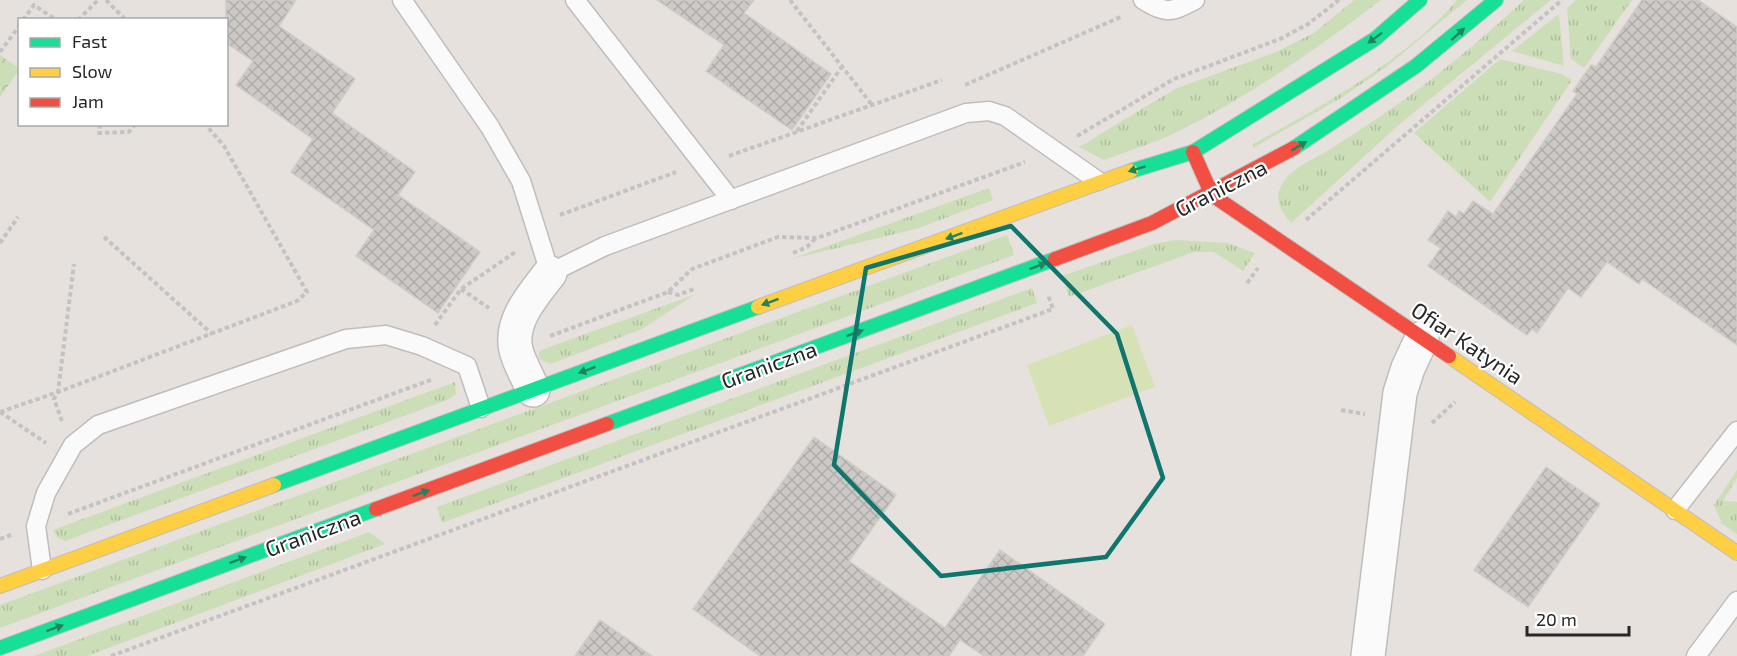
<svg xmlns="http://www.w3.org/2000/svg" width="1737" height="656" font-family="'Exo 2',sans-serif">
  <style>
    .grass { fill: url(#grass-tufts) }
    .park { fill: url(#park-crowns) }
    .pitch { fill: #d6e2b5 }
    .building { fill: url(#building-cross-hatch); stroke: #d0ccc8; stroke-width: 1.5 }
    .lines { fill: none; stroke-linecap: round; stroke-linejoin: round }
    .lane-casing { stroke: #bfbdbd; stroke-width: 21 }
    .street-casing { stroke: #bfbdbd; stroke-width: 36 }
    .fast-casing { stroke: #bfbdbd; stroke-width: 16 }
    .slow-casing { stroke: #bfbdbd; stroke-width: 16 }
    .jam-casing { stroke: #bfbdbd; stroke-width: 16 }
    .path { stroke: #c4c3c3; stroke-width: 4; stroke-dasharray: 4.5 3; stroke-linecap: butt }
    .lane { stroke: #fbfafa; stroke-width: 18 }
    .street { stroke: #fbfafa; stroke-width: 33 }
    .fast { stroke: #16e098; stroke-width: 14 }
    .slow { stroke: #ffcf43; stroke-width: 14 }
    .jam { stroke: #f24e42; stroke-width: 14 }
    .oneway { fill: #1e8460 }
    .marked { fill: none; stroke: #0f766e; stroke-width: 4.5; stroke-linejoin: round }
    .labels { text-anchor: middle; stroke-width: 4.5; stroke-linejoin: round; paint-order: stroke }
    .street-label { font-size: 22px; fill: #272727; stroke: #fff }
  </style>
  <defs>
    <pattern id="grass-tufts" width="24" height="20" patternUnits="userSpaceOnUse" patternTransform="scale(1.5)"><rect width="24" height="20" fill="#ccdeb7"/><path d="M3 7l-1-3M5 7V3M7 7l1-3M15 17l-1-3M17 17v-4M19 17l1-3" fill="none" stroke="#afbe9d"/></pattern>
    <pattern id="park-crowns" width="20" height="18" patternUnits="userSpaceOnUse" patternTransform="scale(1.5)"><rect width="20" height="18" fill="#ccdeb7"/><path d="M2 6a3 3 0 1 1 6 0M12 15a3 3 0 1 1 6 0" fill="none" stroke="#afbe9d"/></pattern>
    <pattern id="building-cross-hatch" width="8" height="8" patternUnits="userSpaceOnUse" patternTransform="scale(1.5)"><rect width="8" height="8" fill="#ccc9c6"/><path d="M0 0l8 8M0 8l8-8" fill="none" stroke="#afadaa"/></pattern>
  </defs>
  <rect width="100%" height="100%" fill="#e6e1dc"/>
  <g class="grass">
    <path d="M1354 0H1381C1317 49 1250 96 1177 132 1154 143 1128 151 1104 160L1079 147 1175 89 1276 52 1314 33Z"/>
    <path d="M1457 0H1467L1385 68 1341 98 1253 148V144C1319 108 1410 57 1457 0Z"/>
    <path d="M1524 0H1551L1401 123 1291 223C1281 212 1274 200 1281 186 1290 168 1316 158 1332 148 1402 105 1464 56 1524 0Z"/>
    <polygon points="1576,0 1632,0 1584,68 1571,59 1567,8"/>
    <polygon points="1559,14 1564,66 1512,51"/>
    <polygon points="1500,59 1562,74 1572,80 1490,202 1414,133"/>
    <polygon points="989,188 993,200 916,229 791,259"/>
    <polygon points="1007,235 1014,255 0,628 0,605"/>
    <polygon points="1176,240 1227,243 1255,253 1243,271 1214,252 1194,252 1069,297 1062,276 1154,244"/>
    <polygon points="1032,288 1037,303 442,523 437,507"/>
    <polygon points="696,294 642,329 550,364 539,359 539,352 544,349"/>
    <polygon points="455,382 456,394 450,399 65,541 58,538 53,530"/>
    <polygon points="1737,470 1737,478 1723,501 1737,502 1737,534 1722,524 1714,505"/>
    <polygon points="369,532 385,544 87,656 34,656"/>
  </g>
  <polygon class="park" points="0,55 20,69 0,97"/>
  <polygon class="pitch" points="1132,325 1155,387 1049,426 1027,365"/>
  <g class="building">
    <polygon points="226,0 296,0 279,26 355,79 332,113 415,172 398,195 480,252 438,313 356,256 374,230 291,172 313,139 236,85 253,61 226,43"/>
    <polygon points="657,0 754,0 744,13 831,74 792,130 706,71 724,45"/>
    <polygon points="1642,0 1698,0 1737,27 1737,345 1642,279 1639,284 1607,262 1581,297 1568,288 1537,333 1532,329 1527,335 1428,266 1441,248 1428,240 1448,211 1456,217 1459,211 1464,214 1473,201 1493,214 1577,94 1573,91 1591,65 1596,67"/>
    <polygon points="814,437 896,495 849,561 945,628 1000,550 1105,624 1083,656 984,656 960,640 949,656 760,656 693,609"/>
    <polygon points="1546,467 1600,504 1528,607 1474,570"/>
    <polygon points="600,620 652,656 575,656"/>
  </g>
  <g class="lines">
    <defs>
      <g id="lane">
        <polyline points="402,0 490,127 521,181 550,273 605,246 966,113 989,111 1005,116 1098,181"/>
        <polyline points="575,0 731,200"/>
        <path d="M1143 0C1167 14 1170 13 1195 0"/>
        <polyline points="1675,510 1737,431"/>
        <polyline points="42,570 36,526 46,493 73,445 98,425 346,339 386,335 422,346 467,366 481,408"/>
        <polyline points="1696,656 1737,601"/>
      </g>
      <g id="street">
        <path d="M533 390C528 377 519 363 516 350 509 321 534 294 550 273"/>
        <polyline points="1368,656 1400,393 1408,368 1422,338"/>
      </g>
      <g id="fast">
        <polyline points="1294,148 1416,66 1496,0"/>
        <polyline points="1131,171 1193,152 1375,39 1420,0"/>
        <polyline points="607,424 1055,259"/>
        <polyline points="274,485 758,307"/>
        <polyline points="0,648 376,509"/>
      </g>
      <g id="slow">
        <polyline points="758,307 1131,171"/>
        <polyline points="1449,356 1737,553"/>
        <polyline points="0,586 274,485"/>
      </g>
      <g id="jam">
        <polyline points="1193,152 1212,195 1449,356"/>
        <polyline points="1055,259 1152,223 1294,148"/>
        <polyline points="376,509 607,424"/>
      </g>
    </defs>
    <use href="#lane" class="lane-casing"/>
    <use href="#street" class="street-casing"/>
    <use href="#fast" class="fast-casing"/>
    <use href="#slow" class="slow-casing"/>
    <use href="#jam" class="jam-casing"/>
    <g class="path">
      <polyline points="106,0 126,20"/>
      <polyline points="790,0 872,105"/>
      <polyline points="23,20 34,5 56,20"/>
      <polyline points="78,20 98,0"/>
      <polyline points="0,52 20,25"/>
      <polyline points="965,85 1123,16"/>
      <polyline points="100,124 99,133 129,132 135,124"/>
      <polyline points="797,131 841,68"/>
      <polyline points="1077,136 1174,79 1280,39 1308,24 1339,0"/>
      <polyline points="729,156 942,80"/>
      <polyline points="560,215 676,172"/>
      <polyline points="1306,220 1562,0"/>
      <polyline points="104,237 212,334"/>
      <polyline points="0,243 18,217"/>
      <polyline points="793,253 807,247 816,238"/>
      <polyline points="1247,283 1258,268"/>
      <polyline points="461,289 489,308"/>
      <polyline points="668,292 678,295 694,289"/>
      <polyline points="435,325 461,289 517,251"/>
      <polyline points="550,336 668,292 692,269 778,237 817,238 1025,162"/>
      <polyline points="1341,410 1365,414"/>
      <polyline points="0,412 58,392 74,264"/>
      <polyline points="0,412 46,443"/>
      <polyline points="62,421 54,399 58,392 297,301 307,292 224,146 205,124"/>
      <polyline points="1432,423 1455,402"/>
      <polyline points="68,514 433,379"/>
      <polyline points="0,539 11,535"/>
      <polyline points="111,656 1053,309 1048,295"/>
    </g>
    <use href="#lane" class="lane"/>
    <use href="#street" class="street"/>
    <use href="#fast" class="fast"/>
    <use href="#slow" class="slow"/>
    <use href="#jam" class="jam"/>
  </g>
  <defs><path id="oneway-solid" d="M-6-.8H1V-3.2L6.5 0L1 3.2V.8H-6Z" transform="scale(1.5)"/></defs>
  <g class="oneway">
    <use href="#oneway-solid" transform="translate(1458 34) rotate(-42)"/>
    <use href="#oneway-solid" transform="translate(1375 38) rotate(143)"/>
    <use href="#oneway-solid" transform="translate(1299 146) rotate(-31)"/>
    <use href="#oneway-solid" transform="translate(1137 169) rotate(163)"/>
    <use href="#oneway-solid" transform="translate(954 236) rotate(160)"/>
    <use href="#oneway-solid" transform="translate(1038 266) rotate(-20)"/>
    <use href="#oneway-solid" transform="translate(770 302) rotate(160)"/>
    <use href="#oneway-solid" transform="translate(855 333) rotate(-20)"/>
    <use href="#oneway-solid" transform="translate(587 370) rotate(160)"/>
    <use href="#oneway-solid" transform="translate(421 493) rotate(-20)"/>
    <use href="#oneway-solid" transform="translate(238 560) rotate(-20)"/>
    <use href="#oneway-solid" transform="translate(55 628) rotate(-20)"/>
  </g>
  <path class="marked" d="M1011 226 1117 334 1163 478 1106 557 941 576 834 465 866 268Z"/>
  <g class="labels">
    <g class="street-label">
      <text transform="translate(1221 188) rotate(-27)" y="8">Graniczna</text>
      <text transform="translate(1467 343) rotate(34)" y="8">Ofiar Katynia</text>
      <text transform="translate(769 365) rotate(-20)" y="8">Graniczna</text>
      <text transform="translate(313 533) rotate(-20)" y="8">Graniczna</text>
    </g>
  </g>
  <rect x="18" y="18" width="210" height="108" fill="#ffffff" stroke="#a9a9a9" stroke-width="1.5"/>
  <rect x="30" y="38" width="30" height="9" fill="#16e098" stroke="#a9a9a9" stroke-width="1.5"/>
  <text x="72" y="48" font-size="18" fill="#272727">Fast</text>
  <rect x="30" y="68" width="30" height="9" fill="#ffcf43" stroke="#a9a9a9" stroke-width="1.5"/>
  <text x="72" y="78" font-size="18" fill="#272727">Slow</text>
  <rect x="30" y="98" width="30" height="9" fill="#f24e42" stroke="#a9a9a9" stroke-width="1.5"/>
  <text x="72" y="108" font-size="18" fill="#272727">Jam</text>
  <path d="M1527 626v9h102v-9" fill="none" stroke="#272727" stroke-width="3"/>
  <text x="1536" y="626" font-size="18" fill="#272727" stroke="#ffffff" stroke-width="4.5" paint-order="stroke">20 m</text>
</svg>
